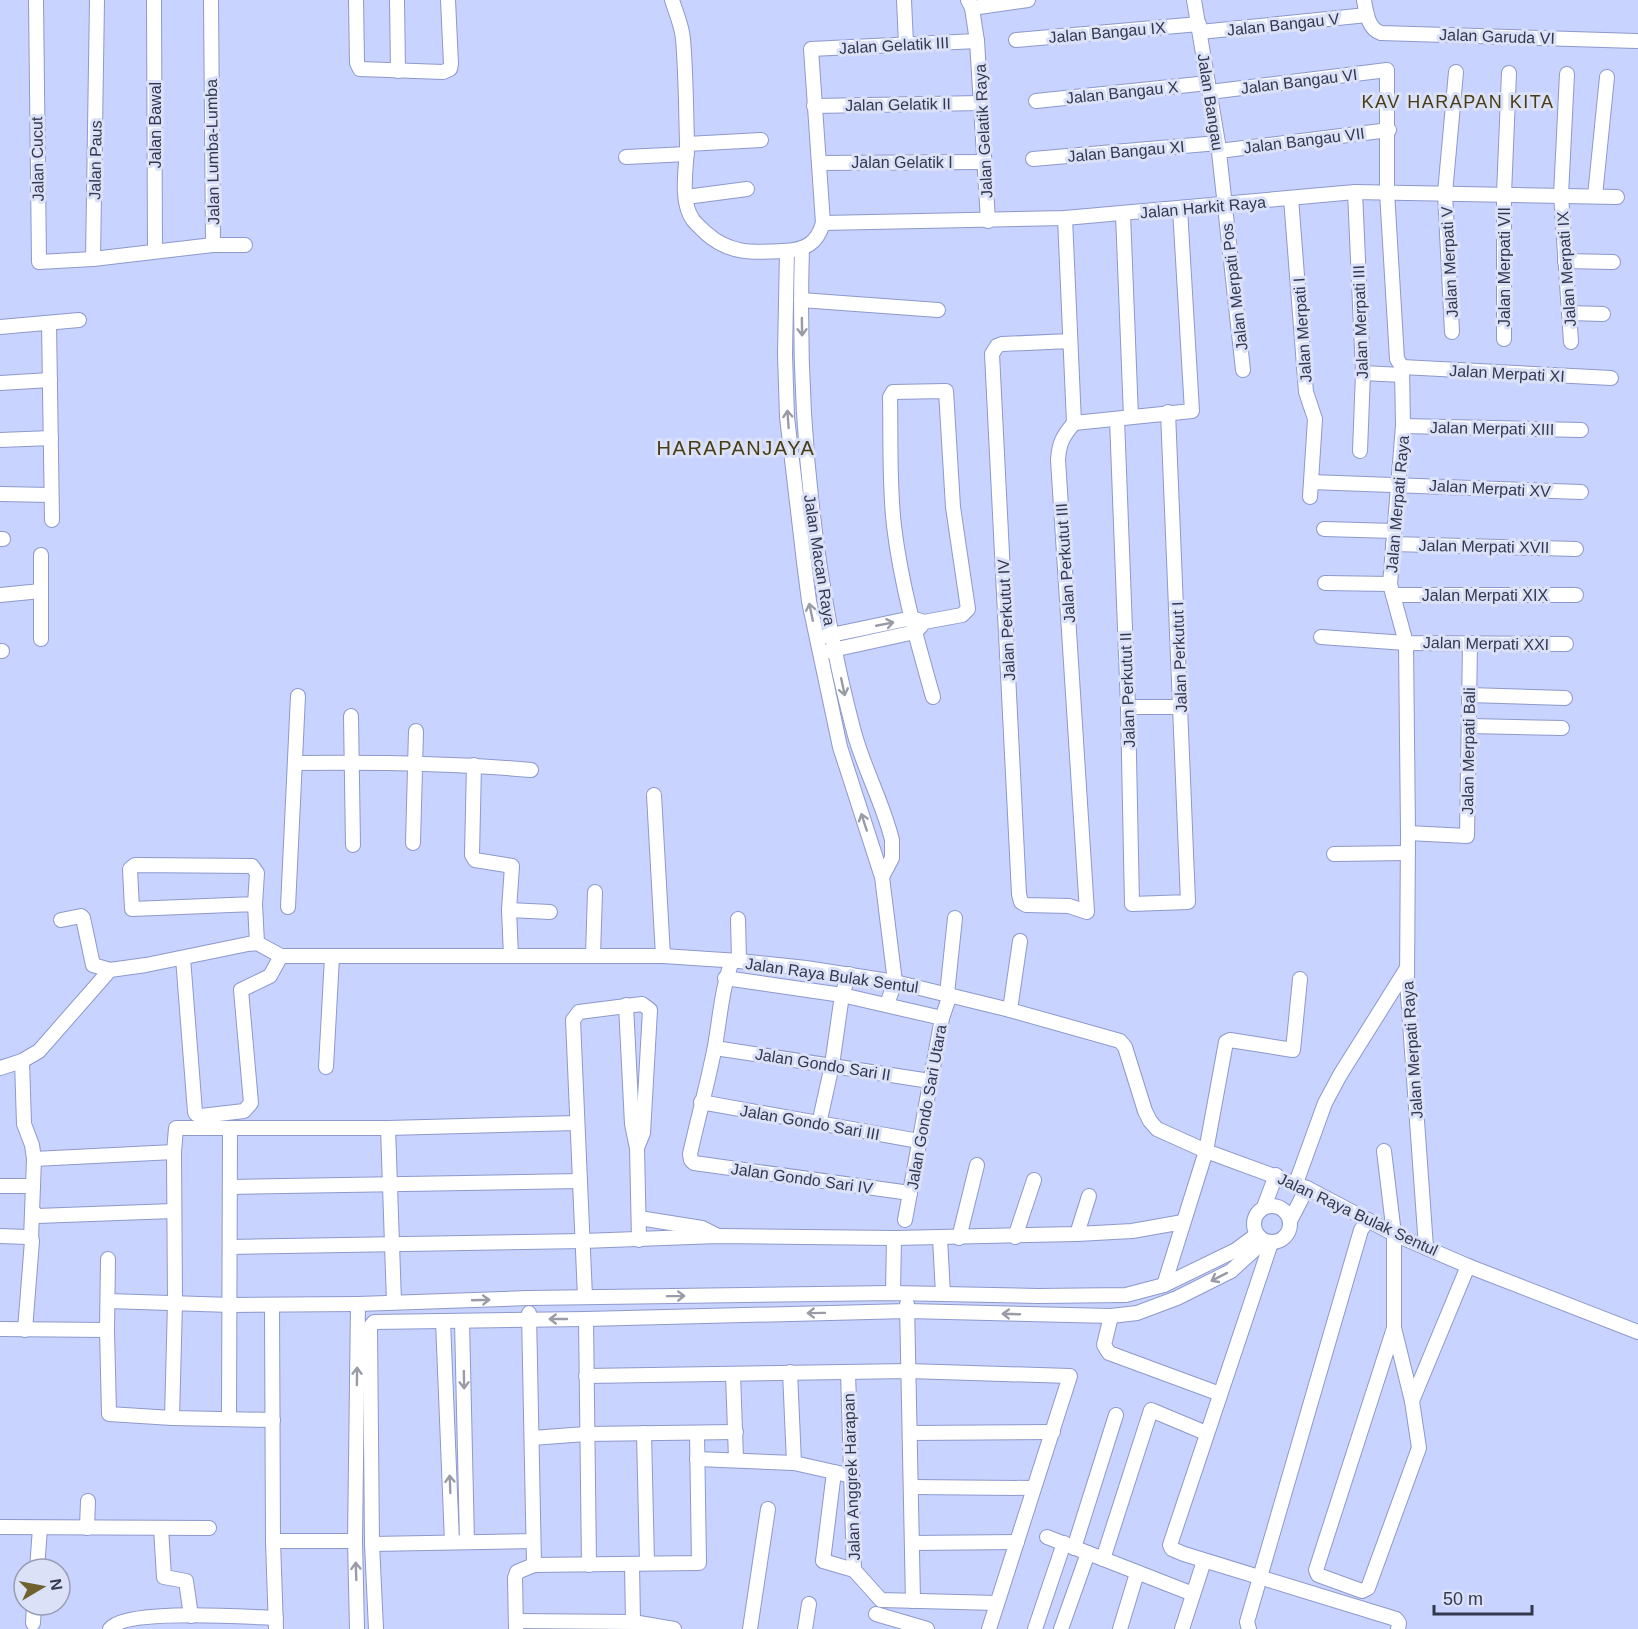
<svg xmlns="http://www.w3.org/2000/svg" width="1638" height="1629" font-family="Arial,sans-serif">
  <style>
    .lines { fill: none; stroke-linecap: round; stroke-linejoin: round }
    .street-casing { stroke: #8d99cd; stroke-width: 16 }
    .street { stroke: #fff; stroke-width: 14 }
    .oneway { stroke: #999ca6 }
    .labels { text-anchor: middle; stroke-width: 6; stroke-linejoin: round; paint-order: stroke }
    .street-label { font-size: 16px; fill: #33384e; stroke: #dbe1f7 }
    .neighbourhood-label { font-size: 18px; letter-spacing: 1.5px; fill: #483d14; stroke: #dbe1f7 }
    .quarter-label { font-size: 20px; letter-spacing: 1.5px; fill: #483d14; stroke: #dbe1f7 }
  </style>
  <rect width="100%" height="100%" fill="#c8d3ff"/>
  <g class="lines">
    <defs>
      <g id="street">
        <polyline points="36,0 39,262 93,259 213,245 245,245"/>
        <polyline points="154,0 155,251"/>
        <polyline points="211,0 213,245"/>
        <polyline points="356,0 357,63 360,69 443,72 450,69 451,64 448,0"/>
        <polyline points="397,0 398,71"/>
        <path d="M672 0C676 13 682 26 683 39 686 74 686 109 687 144 687 167 679 200 693 220 697 225 702 229 706 233 729 254 753 253 783 251 805 250 817 244 823 223L1065 218 1355 192 1617 197"/>
        <polyline points="904,0 906,44"/>
        <polyline points="968,0 972,8 977,41 988,221"/>
        <polyline points="1194,0 1218,143 1243,370"/>
        <path d="M1364 0C1366 12 1368 29 1381 33L1636 41"/>
        <polyline points="972,8 1028,0"/>
        <polyline points="1200,32 1367,15"/>
        <polyline points="1016,40 1199,24"/>
        <polyline points="1567,74 1561,195 1571,342"/>
        <polyline points="1210,92 1387,70 1387,192 1397,359 1402,367 1403,426 1390,584 1406,643 1408,833 1407,981 1426,1247"/>
        <polyline points="1036,101 1208,83"/>
        <polyline points="814,106 981,103"/>
        <polyline points="687,144 761,140"/>
        <polyline points="1219,151 1389,130"/>
        <polyline points="626,157 687,154"/>
        <polyline points="1033,159 1218,143"/>
        <polyline points="819,163 985,162"/>
        <polyline points="1355,192 1363,373 1360,451"/>
        <polyline points="1595,196 1607,77"/>
        <polyline points="686,197 747,189"/>
        <polyline points="1291,198 1306,392 1315,419 1310,497"/>
        <polyline points="1123,214 1131,417"/>
        <path d="M1065 218 1074 423C1063 436 1059 443 1058 460L1087 912 1069 906 1026 905 1021 902 1019 894 992 354 997 346 1002 344 1070 341"/>
        <polyline points="823,223 811,49 977,41"/>
        <path d="M802 248C797 410 812 574 854 732 864 769 883 803 892 840V858L882 877"/>
        <polyline points="787,251 785,354 787,417 804,562 809,601 840,747 882,877 895,982 887,1004"/>
        <polyline points="93,259 97,0"/>
        <polyline points="1565,261 1613,262"/>
        <polyline points="801,300 938,310"/>
        <polyline points="1569,313 1603,314"/>
        <polyline points="49,323 52,520"/>
        <polyline points="0,327 79,320"/>
        <polyline points="1452,332 1445,193 1456,72"/>
        <polyline points="1504,339 1504,194 1509,73"/>
        <polyline points="1402,367 1611,378"/>
        <polyline points="1363,373 1402,375"/>
        <polyline points="0,383 50,380"/>
        <polyline points="1117,419 1128,707 1132,904 1188,902 1168,412"/>
        <polyline points="1074,423 1192,411 1180,209"/>
        <polyline points="1403,426 1581,430"/>
        <polyline points="0,440 51,438"/>
        <polyline points="1311,482 1581,492"/>
        <polyline points="0,494 51,495"/>
        <polyline points="1324,529 1394,531"/>
        <polyline points="0,539 3,539"/>
        <polyline points="1393,544 1576,549"/>
        <polyline points="41,555 41,639"/>
        <polyline points="1325,583 1390,584"/>
        <polyline points="0,595 41,591"/>
        <polyline points="1393,595 1576,595"/>
        <polyline points="1321,637 1406,643 1566,644"/>
        <path d="M817 638 912 618 924 622 962 615 968 609 953 507 946 391 893 392 890 397C891 439 889 483 894 526 901 584 917 641 933 697"/>
        <polyline points="0,651 2,651"/>
        <polyline points="828,651 915,632 921,626"/>
        <polyline points="1469,695 1565,698"/>
        <polyline points="1128,707 1181,707"/>
        <polyline points="351,716 353,845"/>
        <polyline points="1469,726 1562,728"/>
        <path d="M296 763C374 762 453 763 531 770"/>
        <polyline points="474,765 472,855 475,860 512,866 509,910 511,956"/>
        <polyline points="654,795 663,956"/>
        <polyline points="1408,833 1467,836 1470,643"/>
        <polyline points="413,843 416,731"/>
        <polyline points="1334,854 1408,853"/>
        <polyline points="255,904 132,909 130,869 135,865 252,866 257,873 255,904 257,943"/>
        <polyline points="288,907 298,696"/>
        <polyline points="509,910 550,912"/>
        <polyline points="738,919 739,961"/>
        <polyline points="61,920 81,916 83,918 93,965 110,970"/>
        <polyline points="593,955 595,892"/>
        <polyline points="183,958 195,1112 196,1114 201,1116 244,1111 251,1103 241,990 270,976 281,956"/>
        <path d="M732 961C722 988 720 1017 715 1046 708 1082 698 1118 690 1154L691 1160 694 1163 910 1193"/>
        <polyline points="725,978 842,995 942,1018"/>
        <polyline points="947,994 955,918"/>
        <polyline points="626,1005 632,1124 637,1148 639,1240"/>
        <polyline points="1010,1010 1020,941"/>
        <polyline points="715,1048 930,1081"/>
        <polyline points="22,1061 24,1124 32,1145 34,1159 31,1239"/>
        <polyline points="326,1067 332,957"/>
        <polyline points="0,1068 22,1061 39,1051 110,970 146,965 248,944 257,943 281,956 663,956 739,961 806,968 895,982 1010,1010 1120,1041 1125,1047 1145,1111 1150,1121 1157,1129 1206,1151 1307,1188 1394,1234 1468,1266 1638,1332"/>
        <polyline points="701,1102 919,1141"/>
        <polyline points="819,1124 832,1065 842,995 849,974"/>
        <polyline points="388,1128 394,1302"/>
        <polyline points="1384,1151 1394,1234 1394,1328 1412,1401 1419,1448 1368,1588 1362,1591 1318,1575 1316,1570 1394,1328"/>
        <polyline points="34,1159 174,1152"/>
        <polyline points="1296,1183 1325,1103 1340,1075 1407,968"/>
        <polyline points="0,1186 33,1186"/>
        <polyline points="230,1187 580,1181"/>
        <circle cx="1272" cy="1224" r="18"/>
        <polyline points="1264,1207 1276,1175"/>
        <polyline points="33,1211 37,1216 173,1211"/>
        <polyline points="639,1218 702,1228 716,1235"/>
        <polyline points="905,1220 942,1018 950,995"/>
        <polyline points="1290,1221 1307,1188"/>
        <polyline points="1077,1234 1089,1196"/>
        <polyline points="0,1236 27,1237 31,1237 32,1241 25,1330"/>
        <polyline points="1015,1237 1034,1180"/>
        <polyline points="894,1238 1077,1234 1132,1231 1183,1222"/>
        <polyline points="940,1238 943,1294"/>
        <polyline points="959,1238 977,1165"/>
        <polyline points="1271,1243 1170,1545 1172,1549 1184,1554 1396,1619 1399,1623 1398,1629"/>
        <polyline points="231,1247 583,1241 718,1236 894,1238 893,1293"/>
        <polyline points="108,1259 107,1330 109,1414 172,1418 273,1420"/>
        <polyline points="1164,1285 1206,1151 1226,1042 1230,1040 1293,1050 1300,979"/>
        <polyline points="585,1297 573,1020 579,1012 642,1004 650,1010 643,1133 637,1148"/>
        <polyline points="108,1301 231,1305 358,1304"/>
        <polyline points="907,1304 913,1601"/>
        <polyline points="272,1305 273,1541 276,1629"/>
        <polyline points="1111,1316 1104,1345 1109,1353 1220,1394"/>
        <polyline points="586,1319 589,1565"/>
        <polyline points="443,1321 452,1542"/>
        <polyline points="462,1321 467,1542"/>
        <polyline points="0,1329 107,1330"/>
        <polyline points="790,1372 794,1463"/>
        <polyline points="848,1372 854,1570 881,1600 997,1603"/>
        <polyline points="733,1374 736,1459"/>
        <polyline points="586,1376 909,1371 1070,1376 989,1629"/>
        <polyline points="1412,1401 1468,1266"/>
        <polyline points="172,1418 175,1303 174,1152 176,1128 388,1128 577,1123"/>
        <polyline points="229,1419 230,1129"/>
        <polyline points="644,1433 647,1563"/>
        <polyline points="910,1433 1053,1432"/>
        <polyline points="532,1438 586,1434 736,1432"/>
        <polyline points="697,1459 794,1463 852,1476"/>
        <polyline points="834,1472 823,1561 854,1570"/>
        <polyline points="911,1487 1033,1488"/>
        <polyline points="0,1527 209,1528"/>
        <polyline points="87,1528 88,1501"/>
        <polyline points="161,1528 164,1577 186,1581 191,1616"/>
        <polyline points="1047,1537 1193,1594"/>
        <polyline points="273,1541 355,1541"/>
        <polyline points="912,1543 1017,1542"/>
        <polyline points="372,1544 533,1541"/>
        <polyline points="1074,1548 1116,1415"/>
        <polyline points="1103,1559 1151,1410 1206,1433"/>
        <polyline points="632,1564 633,1622 674,1629"/>
        <polyline points="534,1565 699,1563 697,1433"/>
        <polyline points="37,1569 40,1528"/>
        <polyline points="876,1614 927,1629"/>
        <polyline points="516,1621 633,1622"/>
        <polyline points="33,1623 34,1605"/>
        <path d="M110 1629C125 1608 247 1617 276 1618"/>
        <polyline points="357,1629 355,1541 358,1304 528,1298 893,1293 1038,1296 1126,1295 1164,1285 1236,1250 1256,1235"/>
        <polyline points="376,1629 372,1544 370,1327 374,1322 586,1319 908,1311 1111,1316 1137,1313 1177,1298 1231,1271 1264,1241"/>
        <polyline points="516,1629 515,1578 517,1572 534,1565 529,1313"/>
        <polyline points="750,1629 768,1509"/>
        <polyline points="805,1629 809,1604"/>
        <polyline points="1035,1629 1064,1543"/>
        <polyline points="1061,1629 1088,1553"/>
        <polyline points="1120,1629 1137,1573"/>
        <polyline points="1182,1629 1204,1561"/>
        <polyline points="1249,1629 1247,1622 1361,1230 1368,1220"/>
      </g>
    </defs>
    <use href="#street" class="street-casing"/>
    <use href="#street" class="street"/>
  </g>
  <defs><path id="oneway-shaft" d="M-6 0H5M1.5-3L5.5 0L1.5 3" fill="none" stroke-width="1.6" stroke-linecap="round" stroke-linejoin="round" transform="scale(1.5)"/></defs>
  <g class="oneway">
    <use href="#oneway-shaft" transform="translate(802 327) rotate(89)"/>
    <use href="#oneway-shaft" transform="translate(788 419) rotate(-94)"/>
    <use href="#oneway-shaft" transform="translate(811 612) rotate(-102)"/>
    <use href="#oneway-shaft" transform="translate(885 624) rotate(-11)"/>
    <use href="#oneway-shaft" transform="translate(843 687) rotate(78)"/>
    <use href="#oneway-shaft" transform="translate(864 822) rotate(-108)"/>
    <use href="#oneway-shaft" transform="translate(1219 1277) rotate(153)"/>
    <use href="#oneway-shaft" transform="translate(676 1296) rotate(-1)"/>
    <use href="#oneway-shaft" transform="translate(481 1300) rotate(-2)"/>
    <use href="#oneway-shaft" transform="translate(816 1313) rotate(179)"/>
    <use href="#oneway-shaft" transform="translate(1011 1314) rotate(-178)"/>
    <use href="#oneway-shaft" transform="translate(558 1319) rotate(-180)"/>
    <use href="#oneway-shaft" transform="translate(357 1376) rotate(-89)"/>
    <use href="#oneway-shaft" transform="translate(464 1380) rotate(89)"/>
    <use href="#oneway-shaft" transform="translate(450 1484) rotate(-92)"/>
    <use href="#oneway-shaft" transform="translate(356 1571) rotate(-92)"/>
  </g>
  <g class="labels">
    <g class="street-label">
      <text transform="translate(1283 24) rotate(-6)" y="6">Jalan Bangau V</text>
      <text transform="translate(1107 32) rotate(-5)" y="6">Jalan Bangau IX</text>
      <text transform="translate(1497 36) rotate(2)" y="6">Jalan Garuda VI</text>
      <text transform="translate(894 45) rotate(-3)" y="6">Jalan Gelatik III</text>
      <text transform="translate(1299 81) rotate(-7)" y="6">Jalan Bangau VI</text>
      <text transform="translate(1122 92) rotate(-6)" y="6">Jalan Bangau X</text>
      <text transform="translate(1211 102) rotate(81)" y="6">Jalan Bangau</text>
      <text transform="translate(898 104) rotate(-1)" y="6">Jalan Gelatik II</text>
      <text transform="translate(155 125) rotate(-90)" y="6">Jalan Bawal</text>
      <text transform="translate(983 131) rotate(-93)" y="6">Jalan Gelatik Raya</text>
      <text transform="translate(1304 140) rotate(-7)" y="6">Jalan Bangau VII</text>
      <text transform="translate(1126 151) rotate(-5)" y="6">Jalan Bangau XI</text>
      <text transform="translate(212 152) rotate(-91)" y="6">Jalan Lumba-Lumba</text>
      <text transform="translate(37 159) rotate(-91)" y="6">Jalan Cucut</text>
      <text transform="translate(95 160) rotate(-89)" y="6">Jalan Paus</text>
      <text x="902" y="168">Jalan Gelatik I</text>
      <text transform="translate(1203 207) rotate(-5)" y="6">Jalan Harkit Raya</text>
      <text transform="translate(1449 262) rotate(-93)" y="6">Jalan Merpati V</text>
      <text transform="translate(1504 267) rotate(-90)" y="6">Jalan Merpati VII</text>
      <text transform="translate(1566 269) rotate(-94)" y="6">Jalan Merpati IX</text>
      <text transform="translate(1234 287) rotate(-97)" y="6">Jalan Merpati Pos</text>
      <text transform="translate(1360 322) rotate(-92)" y="6">Jalan Merpati III</text>
      <text transform="translate(1302 330) rotate(-94)" y="6">Jalan Merpati I</text>
      <text transform="translate(1507 373) rotate(3)" y="6">Jalan Merpati XI</text>
      <text transform="translate(1492 428) rotate(1)" y="6">Jalan Merpati XIII</text>
      <text transform="translate(1490 488) rotate(3)" y="6">Jalan Merpati XV</text>
      <text transform="translate(1397 504) rotate(-85)" y="6">Jalan Merpati Raya</text>
      <text transform="translate(1484 546) rotate(1)" y="6">Jalan Merpati XVII</text>
      <text transform="translate(820 560) rotate(81)" y="6">Jalan Macan Raya</text>
      <text transform="translate(1065 563) rotate(-94)" y="6">Jalan Perkutut III</text>
      <text x="1485" y="601">Jalan Merpati XIX</text>
      <text transform="translate(1006 620) rotate(-93)" y="6">Jalan Perkutut IV</text>
      <text transform="translate(1486 643) rotate(1)" y="6">Jalan Merpati XXI</text>
      <text transform="translate(1179 657) rotate(-92)" y="6">Jalan Perkutut I</text>
      <text transform="translate(1127 690) rotate(-92)" y="6">Jalan Perkutut II</text>
      <text transform="translate(1468 751) rotate(-89)" y="6">Jalan Merpati Bali</text>
      <text transform="translate(832 975) rotate(8)" y="6">Jalan Raya Bulak Sentul</text>
      <text transform="translate(1412 1050) rotate(-94)" y="6">Jalan Merpati Raya</text>
      <text transform="translate(823 1064) rotate(9)" y="6">Jalan Gondo Sari II</text>
      <text transform="translate(926 1107) rotate(-80)" y="6">Jalan Gondo Sari Utara</text>
      <text transform="translate(810 1122) rotate(10)" y="6">Jalan Gondo Sari III</text>
      <text transform="translate(802 1178) rotate(8)" y="6">Jalan Gondo Sari IV</text>
      <text transform="translate(1358 1214) rotate(25)" y="6">Jalan Raya Bulak Sentul</text>
      <text transform="translate(851 1477) rotate(-92)" y="6">Jalan Anggrek Harapan</text>
    </g>
    <g class="neighbourhood-label">
      <text x="1458" y="108">KAV HARAPAN KITA</text>
    </g>
    <g class="quarter-label">
      <text x="736" y="455">HARAPANJAYA</text>
    </g>
  </g>
  <g transform="translate(42 1587) rotate(80)"><circle r="28" fill="#dbe1f7" stroke="#989db3" stroke-width="1.5"/>
  <path d="M0-4.5L10 22L0 15L-10 22Z" fill="#70622f"/>
  <text y="-9" font-size="16" font-weight="bold" text-anchor="middle" fill="#33384e">N</text>
  </g>
  <path d="M1434 1605v9h98v-9" fill="none" stroke="#33384e" stroke-width="3"/>
  <text x="1443" y="1605" font-size="18" fill="#33384e" stroke="#dbe1f7" stroke-width="4.5" paint-order="stroke">50 m</text>
</svg>
